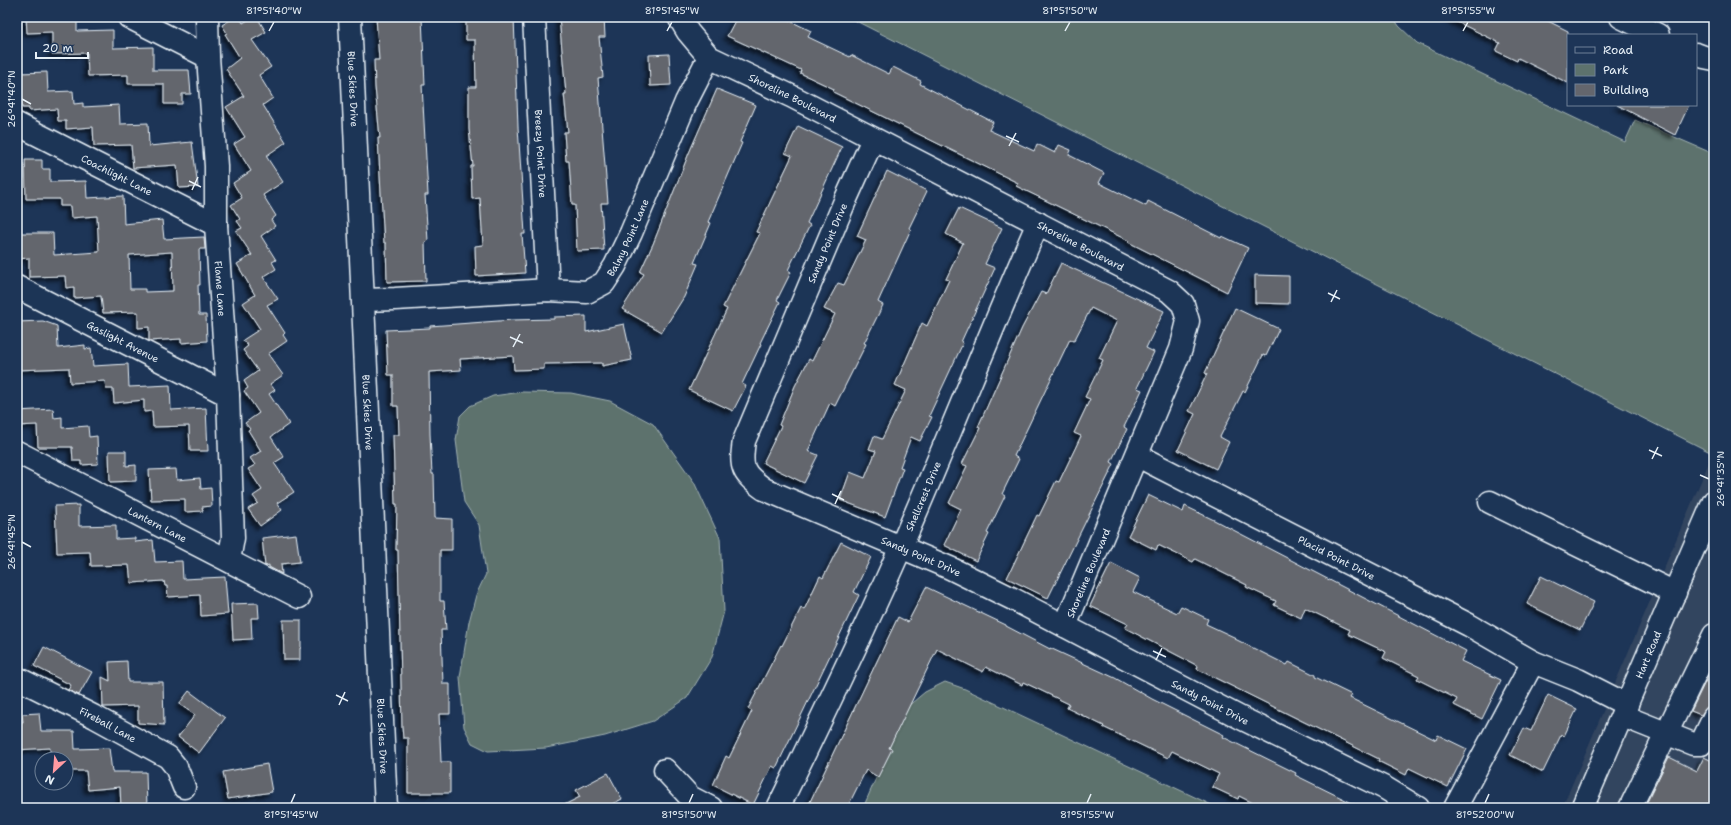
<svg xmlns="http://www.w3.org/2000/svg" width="1731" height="825" font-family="'Shantell Sans',sans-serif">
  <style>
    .built { fill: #32445e }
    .green { fill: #5d726d; stroke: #a2b2b2 }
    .building { fill: #64666d; stroke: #e8f1f8; fill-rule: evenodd; filter: url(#shadow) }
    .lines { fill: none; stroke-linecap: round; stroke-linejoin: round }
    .minor-casing { stroke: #e8f1f8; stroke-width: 25 }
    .minor { stroke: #1d3557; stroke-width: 22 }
    .ticks { fill: none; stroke: #e8f1f8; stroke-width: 1.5 }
    .labels { text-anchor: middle; stroke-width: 3; stroke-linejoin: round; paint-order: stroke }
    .street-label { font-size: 10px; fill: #e8f1f8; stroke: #1d3557 }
    .neatline { fill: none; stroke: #e8f1f8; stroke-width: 1.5 }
    .ticks-label { font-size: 10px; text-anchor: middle; fill: #e8f1f8 }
  </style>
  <defs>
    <filter id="shadow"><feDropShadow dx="-3.5" dy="3.5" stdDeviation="2" flood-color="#0009"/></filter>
  </defs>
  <rect width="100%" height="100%" fill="#1d3557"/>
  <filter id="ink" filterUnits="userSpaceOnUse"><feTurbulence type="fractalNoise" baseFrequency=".025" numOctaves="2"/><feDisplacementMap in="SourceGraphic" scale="8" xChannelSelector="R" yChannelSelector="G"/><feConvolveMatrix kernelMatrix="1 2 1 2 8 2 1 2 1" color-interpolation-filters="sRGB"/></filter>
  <g filter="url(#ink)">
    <g class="built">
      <polygon points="1713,453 1714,454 1714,478 1573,808 1562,808"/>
      <polygon points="1714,523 1714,808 1592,808"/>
    </g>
    <g class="green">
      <polygon points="848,17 1393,17 1399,26 1417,43 1625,142 1635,120 1714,154 1714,454"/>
      <polygon points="522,392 571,393 610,401 653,424 694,482 720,538 724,611 712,657 687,698 653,721 605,736 546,748 488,751 472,743 464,727 460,677 469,622 476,595 486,574 479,525 464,502 456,440 460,416 470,406 493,396"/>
      <polygon points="945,682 965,689 1218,808 863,808 907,707 925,692"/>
    </g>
    <g class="building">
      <polygon points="26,17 77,17 77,31 113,30 113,48 153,47 153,70 189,70 191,94 182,94 182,104 164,104 164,84 128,84 128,75 88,76 87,53 52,54 52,32 27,33"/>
      <polygon points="235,17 239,17 243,23 253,17 257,17 266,32 252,40 271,67 259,75 273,98 263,105 286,142 266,156 283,182 263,195 276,216 271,220 275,226 261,236 276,260 272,262 276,269 263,277 278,299 267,305 285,333 283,335 287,341 268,354 283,375 270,384 275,390 269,394 289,424 271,437 284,457 274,463 294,492 277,503 282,510 260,526 248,509 258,503 253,496 262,490 248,469 255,465 250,458 261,451 248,430 250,429 245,423 259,413 244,391 248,388 244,381 258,371 243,350 248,346 243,340 260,329 243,303 255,295 237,264 252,255 236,231 242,228 237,221 240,219 231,205 242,198 233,183 251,171 234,144 245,137 226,107 244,96 226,69 240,58 225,34 227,33 222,25"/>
      <polygon points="376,17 422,17 425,85 422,85 428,195 425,195 428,241 425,242 426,281 387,282 386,243 384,243 380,176 378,138 380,138 375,87 374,60 379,60"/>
      <polygon points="466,17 514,17 518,127 525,234 522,234 525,273 476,276 475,246 483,245 480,198 472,199 471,166 473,166 469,129 469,87 476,87 475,40 466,40"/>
      <polygon points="559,17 604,17 605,37 599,37 603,77 598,78 608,203 601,203 604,250 577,251 575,205 572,205 569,161 566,161 564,132 568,132 564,94 566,94"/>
      <polygon points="737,17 782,17 811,31 808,37 850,57 851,55 889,74 893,67 921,81 920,84 993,122 989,130 1034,151 1037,144 1055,153 1059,145 1071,150 1069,155 1104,173 1099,183 1146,206 1148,201 1221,238 1222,236 1248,248 1227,292 1128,242 1129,241 1016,186 1018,183 833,92 834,89 800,73 801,70 727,36"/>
      <polygon points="1447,17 1540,17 1568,31 1568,83 1518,58 1517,61 1496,51 1500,43"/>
      <polygon points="669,54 671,85 650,86 649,55"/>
      <polygon points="47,72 48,92 73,91 74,104 83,103 83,107 119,105 120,124 148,123 149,146 192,142 198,187 179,188 177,165 133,168 131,145 94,146 93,127 66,129 66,121 58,121 57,109 29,111 29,108 22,108 20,73"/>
      <polygon points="717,89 756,105 740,142 742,143 708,222 711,223 694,263 698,264 684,297 662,332 622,309 644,274 640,272 653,244 689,153"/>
      <polygon points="1617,105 1689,105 1675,135"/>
      <polygon points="798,126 842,147 807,223 810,225 788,270 791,272 777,300 780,302 760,343 761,344 742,384 746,386 733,411 689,390 727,309 723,307 760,233 756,232 792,156 785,153"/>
      <path d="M25 160H42V169H50V182L86 181 87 198 123 196 124 224 162 220 164 239 204 237 205 249H199L200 285H198L199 315H206L207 341 181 343V339L149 341V327L138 328V312L103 313 101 296 74 298V287L66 288 65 276 29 277V258L17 259V233H53L54 255 99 252 97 216 71 218 70 206H60V199H26ZM172 252 173 291 145 292V289H130L129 255Z"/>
      <polygon points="887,171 927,191 909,228 911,229 878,302 883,305 864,343 866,344 835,406 830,403 808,451 818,455 804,483 763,463 781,426 779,425 795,386 809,359 812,361 835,314 824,309 838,283 844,285 866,240 857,236"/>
      <polygon points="959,208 1002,228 985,264 995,268 961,342 963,343 929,416 932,417 920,441 911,437 900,467 903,468 885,517 840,500 850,472 865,478 876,451 869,449 874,436 882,439 906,390 895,385 922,323 927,326 949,280 946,279 963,243 946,234"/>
      <polygon points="1061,263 1164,311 1146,348 1154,352 1137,388 1142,390 1124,427 1127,429 1111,462 1114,464 1048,598 1007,578 1037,515 1039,516 1056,481 1059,482 1081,436 1074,433 1090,399 1085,397 1103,360 1099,358 1117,321 1091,308 1074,341 1070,339 1014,456 1019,459 1002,494 1005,496 987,533 989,534 976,561 944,545 961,509 949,503 967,466 962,464 980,428 978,427 1022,328 1041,292 1046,294"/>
      <polygon points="1255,275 1289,276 1289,304 1255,303"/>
      <polygon points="1235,308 1279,329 1266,356 1263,355 1245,392 1243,391 1220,437 1229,442 1216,469 1178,450 1195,414 1189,411 1207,374 1205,373"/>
      <polygon points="586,316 586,332 624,324 632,360 602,366 602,363 544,364 544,369 514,370 513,356 460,359 461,370 429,372 430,434 432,474 434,474 435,518 452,519 452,550 440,550 440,601 444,601 446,630 441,630 443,684 450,684 450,714 439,714 441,762 450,762 450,793 408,793 408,738 403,738 402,727 398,550 396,550 397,504 395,504 393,435 399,435 398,406 393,406 393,375 388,375 386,330 430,328 430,326 512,320 554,319 554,317"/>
      <polygon points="43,321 57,326 58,348 85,345 85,349 91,348 93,366 128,364 129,387 170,385 171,410 206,408 208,451 190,451 189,426 153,427 152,411 144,412 144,400 114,403 113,389 106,389 105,381 70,383 69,368 17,370 17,322"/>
      <polygon points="53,409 54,418 62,417 62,428 88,426 89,437 97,436 98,464 81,465 81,461 73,461 72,447 38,447 37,425 17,426 17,411"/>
      <polygon points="109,451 126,451 126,466 136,465 136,481 110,482"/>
      <polygon points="176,469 177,480 200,478 201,489 211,488 212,506 202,507 203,511 185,512 185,499 151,500 149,470"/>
      <polygon points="1148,495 1183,512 1185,506 1214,520 1466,651 1461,661 1501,680 1482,719 1454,705 1457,699 1417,679 1419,676 1383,658 1386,652 1348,634 1350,630 1305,608 1301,618 1274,605 1276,601 1246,587 1247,585 1195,559 1193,562 1158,545 1156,550 1128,536"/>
      <polygon points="79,505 79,526 116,525 116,539 135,538 135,542 153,540 155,562 182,561 183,579 225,577 228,614 201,616 200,595 168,597 167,586 165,586 164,581 131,583 129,565 91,566 90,552 57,553 55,506"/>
      <polygon points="296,534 300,562 281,564 282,574 269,567 269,565 265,566 262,538"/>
      <polygon points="841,542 871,557 854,592 859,595 776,768 772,766 753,805 713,785 726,756 729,758 752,711 748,709 781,645 782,646 801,608 804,610 820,576 823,578"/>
      <polygon points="1111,563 1140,578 1133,592 1177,613 1181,606 1208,619 1206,624 1236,638 1235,639 1287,665 1289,662 1315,675 1315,677 1352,695 1350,698 1436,740 1438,735 1467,749 1448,787 1409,768 1406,775 1378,761 1379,759 1197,669 1198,666 1125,628 1128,624 1090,606"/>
      <polygon points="1541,576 1594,602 1580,630 1527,604"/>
      <polygon points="926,587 1006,625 1006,626 1050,649 1050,648 1115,678 1152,699 1224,735 1223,737 1296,773 1295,775 1362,808 1263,808 1239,796 1238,799 1212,787 1219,774 1172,751 1168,758 1103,727 1104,726 1067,708 1069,704 1023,682 1022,685 986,667 983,672 937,649 889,748 892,749 878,777 866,770 847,808 807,808 898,617 908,622"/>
      <polygon points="258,603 259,618 251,618 252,639 233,640 231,604"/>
      <polygon points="283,620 301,620 301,648 300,648 300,660 284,660"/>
      <polygon points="44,647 92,672 79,695 68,690 71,685 34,666"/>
      <polygon points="127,661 128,682 163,682 164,725 138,723 138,706 103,707 102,677 110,681 109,662"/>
      <polygon points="1714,664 1714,698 1711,705 1707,707 1701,715 1691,711"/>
      <polygon points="189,691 225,718 199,753 178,737 195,715 179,704"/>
      <polygon points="1548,695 1577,709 1564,736 1561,735 1543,772 1510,755 1524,728 1531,731"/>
      <polygon points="39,713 41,731 74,731 75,749 109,748 112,772 146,772 147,808 121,808 120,787 88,790 86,771 66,771 66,759 51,759 50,748 17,750 17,722 23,722 22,714"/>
      <polygon points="1669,757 1697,771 1704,757 1714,762 1714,808 1644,808"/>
      <polygon points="267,764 272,792 228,799 223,772"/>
      <polygon points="608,773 622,799 604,808 558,808 580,797 576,790"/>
    </g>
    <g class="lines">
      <defs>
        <g id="minor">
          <polyline points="129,17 208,57"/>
          <path id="s1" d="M207 17 208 57 216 166V225L228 395 233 538 229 560"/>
          <path id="s2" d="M350 17 386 808"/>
          <path id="s3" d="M534 17 548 290"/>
          <path id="s4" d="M679 17 688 32 709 57 791 96 1169 291 1183 304 1188 321 1181 349 1065 626"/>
          <polyline points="1621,17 1658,35"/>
          <polyline points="1696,54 1704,57 1714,59"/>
          <path id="s5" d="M17 124 216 225"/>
          <path id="s6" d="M873 139 845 201 744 441C740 468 742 473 764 489L950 568 1013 599 1241 718 1385 788 1418 808"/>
          <path id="s7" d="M17 287 228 395"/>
          <path id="s8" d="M364 300 395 299 548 290 587 292 604 283 615 266 631 233 686 102 709 57"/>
          <path id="s9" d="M17 452 299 597"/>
          <path id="s10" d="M1138 456 1469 625 1533 662 1578 680 1627 705"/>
          <polyline points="1490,502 1675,593"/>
          <path id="s11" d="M17 678 95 717 168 757 176 767 184 787"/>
          <polyline points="1623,716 1693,744 1701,744 1714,717"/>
          <polyline points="665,770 690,797 711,808"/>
          <path id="s12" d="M778 808C820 722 862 636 900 549 948 441 990 331 1038 223"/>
          <polyline points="1455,808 1533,662"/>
          <path id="s13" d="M1582 808 1714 501"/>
          <polyline points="1630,808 1714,635"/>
        </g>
      </defs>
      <use href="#minor" class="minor-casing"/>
      <use href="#minor" class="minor"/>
    </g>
  </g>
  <path class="ticks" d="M269 31 274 22M667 31 672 22M1065 31 1070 22M1463 31 1468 22M22 99 31 104M1006 136 1019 142M1009 146 1016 133M189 181 201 187M192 190 198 177M1328 293 1340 299M1331 302 1337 290M510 337 523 343M513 347 520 334M1649 450 1662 456M1652 459 1658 447M1700 475 1709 479M832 494 844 500M835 504 841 491M22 542 31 547M1153 651 1166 657M1156 660 1162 648M336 695 348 701M339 705 345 692M291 803 295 794M689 803 693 794M1087 803 1091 794M1485 803 1489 794"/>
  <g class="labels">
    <g class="street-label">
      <text dy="4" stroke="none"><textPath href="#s2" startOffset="72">Blue Skies Drive</textPath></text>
      <text dy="4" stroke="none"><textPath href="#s4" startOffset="143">Shoreline Boulevard</textPath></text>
      <text dy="4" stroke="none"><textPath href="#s3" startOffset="137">Breezy Point Drive</textPath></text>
      <text dy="4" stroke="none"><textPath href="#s5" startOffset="112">Coachlight Lane</textPath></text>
      <text dy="4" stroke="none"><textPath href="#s8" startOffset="294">Balmy Point Lane</textPath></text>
      <text transform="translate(827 243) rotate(-67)" y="4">Sandy Point Drive</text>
      <text dy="4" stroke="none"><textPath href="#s4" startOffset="467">Shoreline Boulevard</textPath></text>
      <text dy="4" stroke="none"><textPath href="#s1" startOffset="272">Flame Lane</textPath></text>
      <text dy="4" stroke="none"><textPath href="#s7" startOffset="119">Gaslight Avenue</textPath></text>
      <text dy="4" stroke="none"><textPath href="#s2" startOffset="396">Blue Skies Drive</textPath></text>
      <text dy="4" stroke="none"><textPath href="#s12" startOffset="344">Shellcrest Drive</textPath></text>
      <text dy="4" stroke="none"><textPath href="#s9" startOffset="158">Lantern Lane</textPath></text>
      <text dy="4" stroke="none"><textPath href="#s6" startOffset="556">Sandy Point Drive</textPath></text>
      <text dy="4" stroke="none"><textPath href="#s10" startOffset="223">Placid Point Drive</textPath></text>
      <text transform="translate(1088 573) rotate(-67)" y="4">Shoreline Boulevard</text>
      <text dy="4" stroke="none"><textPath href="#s13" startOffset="167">Hart Road</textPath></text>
      <text dy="4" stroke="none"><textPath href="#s6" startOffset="880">Sandy Point Drive</textPath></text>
      <text dy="4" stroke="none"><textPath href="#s11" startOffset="102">Fireball Lane</textPath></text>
      <text dy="4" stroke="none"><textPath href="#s2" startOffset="720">Blue Skies Drive</textPath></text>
    </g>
  </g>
  <rect width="1731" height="825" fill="none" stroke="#1d3557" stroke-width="44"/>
  <rect x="1567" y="34" width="130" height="72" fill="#1d3557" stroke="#6e8097"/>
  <rect x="1575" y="47" width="20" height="6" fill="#1d3557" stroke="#6e8097"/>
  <text x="1603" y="54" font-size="12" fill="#e8f1f8">Road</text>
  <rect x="1575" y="64" width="20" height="12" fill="#5d726d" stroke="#6e8097"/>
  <text x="1603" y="74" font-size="12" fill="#e8f1f8">Park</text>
  <rect x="1575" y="84" width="20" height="12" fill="#64666d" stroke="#6e8097"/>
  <text x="1603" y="94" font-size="12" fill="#e8f1f8">Building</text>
  <g transform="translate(54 771) rotate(206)"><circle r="19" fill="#1d3557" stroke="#6e8097"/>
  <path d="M0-3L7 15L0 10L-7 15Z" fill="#ff9aa2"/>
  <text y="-6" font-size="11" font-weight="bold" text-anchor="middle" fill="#e8f1f8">N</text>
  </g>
  <path d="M36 52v6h52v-6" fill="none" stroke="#e8f1f8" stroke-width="2"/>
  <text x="42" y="52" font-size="12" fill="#e8f1f8" stroke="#1d3557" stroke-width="3" paint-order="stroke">20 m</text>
  <rect x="22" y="22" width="1687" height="781" class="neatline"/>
  <g class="ticks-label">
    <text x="274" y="14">81°51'40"W</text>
    <text x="672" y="14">81°51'45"W</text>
    <text x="1070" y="14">81°51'50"W</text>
    <text x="1468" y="14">81°51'55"W</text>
    <text transform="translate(11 99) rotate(-90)" y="4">26°41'40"N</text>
    <text transform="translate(1720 479) rotate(-90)" y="4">26°41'35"N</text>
    <text transform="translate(11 542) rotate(-90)" y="4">26°41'45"N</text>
    <text x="291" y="818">81°51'45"W</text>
    <text x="689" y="818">81°51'50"W</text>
    <text x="1087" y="818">81°51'55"W</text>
    <text x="1485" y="818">81°52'00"W</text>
  </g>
</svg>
